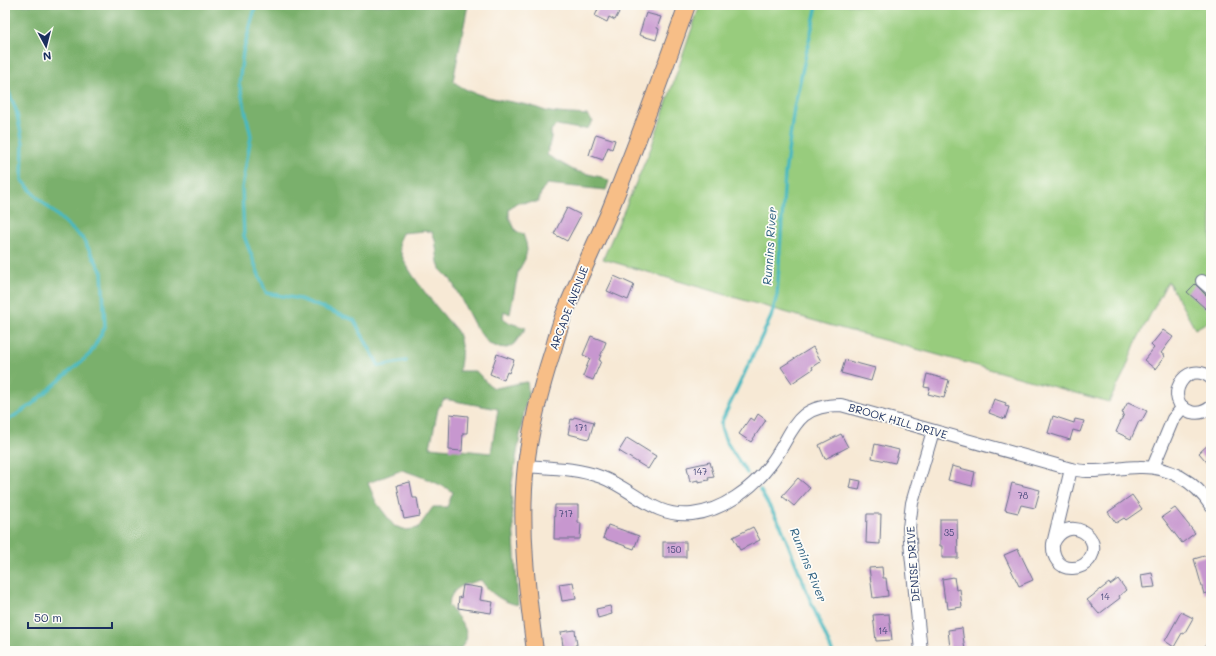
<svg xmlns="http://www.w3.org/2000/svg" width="1216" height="656" font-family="Mali,sans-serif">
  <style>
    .green { fill: #98cc7d; stroke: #5a7e6e }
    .forest { fill: #7ab06c; stroke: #4a7065; fill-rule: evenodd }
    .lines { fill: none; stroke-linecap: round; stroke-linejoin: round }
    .stream { stroke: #4ab9c0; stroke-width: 3.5 }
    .building { fill: #c797cf }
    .minor-casing { stroke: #687088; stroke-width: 14 }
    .major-casing { stroke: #687088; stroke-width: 18 }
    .minor { stroke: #fff; stroke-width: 12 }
    .major { stroke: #f7be87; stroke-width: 16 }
    .labels { text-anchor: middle; stroke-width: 3.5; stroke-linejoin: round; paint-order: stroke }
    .number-label { font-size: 9px; fill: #46497a }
    .street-label { font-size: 11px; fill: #1b2f5e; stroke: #fdfcf7 }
    .water-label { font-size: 12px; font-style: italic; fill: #2b5f80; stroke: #fdfcf7 }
  </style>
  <rect width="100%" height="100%" fill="#fdfcf7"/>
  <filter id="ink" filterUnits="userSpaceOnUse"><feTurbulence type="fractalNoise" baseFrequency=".025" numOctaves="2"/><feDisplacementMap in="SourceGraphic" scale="8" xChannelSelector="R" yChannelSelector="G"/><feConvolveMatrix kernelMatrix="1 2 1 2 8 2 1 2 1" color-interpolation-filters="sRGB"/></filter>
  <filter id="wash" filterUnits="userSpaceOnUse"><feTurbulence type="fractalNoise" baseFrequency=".012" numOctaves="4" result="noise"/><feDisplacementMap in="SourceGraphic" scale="16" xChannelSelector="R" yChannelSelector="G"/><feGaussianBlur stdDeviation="0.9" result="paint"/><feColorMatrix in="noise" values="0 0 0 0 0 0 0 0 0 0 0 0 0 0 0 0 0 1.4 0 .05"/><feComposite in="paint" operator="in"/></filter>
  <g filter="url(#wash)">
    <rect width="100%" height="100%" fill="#f7e9d5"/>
    <polygon class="green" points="700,5 1211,5 1211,320 1195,329 1168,281 1135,344 1125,371 1109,402 829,325 603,259 651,148"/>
    <path class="forest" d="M5 5H468L453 81C473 98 507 100 532 106 538 108 544 111 550 112 562 114 575 114 587 115L593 121 588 128 580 129 557 125 551 130V138L547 155 575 171 601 177 609 181 606 190 547 184 542 190 538 202 516 203 509 209V217L516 231 523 234 526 243 527 250 525 259 518 272 510 314 504 311 503 318 510 323 526 328 514 344 507 348 498 347 489 344 484 338 475 326 451 280 440 269 438 262 435 239 432 232 424 231 402 233C401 236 399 239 399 242 398 265 442 313 457 331 463 344 462 357 459 371H476L487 383 494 388C505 387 515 383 527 382 529 392 528 398 525 407L511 488 518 605C503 602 490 594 481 580 464 585 453 585 448 605 454 613 470 629 466 640 464 644 461 648 458 651H5ZM444 399 498 409 491 453 430 447 438 409ZM402 470C420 476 437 482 453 492L447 507H433L418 528 407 530 394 526 376 502 368 483Z"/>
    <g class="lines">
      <g class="stream">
        <polyline points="256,5 243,52 239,83 251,136 242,188 244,236 266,293 300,299 354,320 379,366 406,361"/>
        <polyline points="5,29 8,25 7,5"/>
        <polyline points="5,83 16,110 23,143 22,180 36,196 83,239 102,272 105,327 90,354 31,405 5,422"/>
        <path d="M747 473C739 460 720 438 721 423L771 317 777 295 785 174 794 108 817 5"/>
        <polyline points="760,490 781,526 811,602 832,651"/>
      </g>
    </g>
    <g id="blocks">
      <g class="building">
        <polygon points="600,5 605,5 619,12 615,20 609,17 607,22 595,16"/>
        <polygon points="646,13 661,17 657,28 659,29 656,40 639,35"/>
        <polygon points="596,134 615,140 612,149 608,147 603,160 589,155"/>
        <polygon points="567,208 581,215 567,241 554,234"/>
        <polygon points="614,276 634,285 628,300 607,291"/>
        <polygon points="1195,284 1206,295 1211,296 1211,304 1206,309 1187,292"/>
        <polygon points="1163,330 1173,337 1161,353 1165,356 1155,369 1144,360 1154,348 1151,345"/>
        <polygon points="591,336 606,342 599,360 601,361 593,380 583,376 590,358 583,355"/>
        <polygon points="813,347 821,361 812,367 813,369 792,383 781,367"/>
        <polygon points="497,354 514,360 509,373 507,372 504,380 490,374"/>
        <polygon points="845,360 875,368 871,381 841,373"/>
        <polygon points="927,374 949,380 944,398 928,394 930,388 924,387"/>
        <polygon points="994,399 1006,403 1005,406 1009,407 1005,419 989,413"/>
        <polygon points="1128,402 1147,411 1141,422 1139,421 1131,439 1116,432 1124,414 1122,413"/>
        <polygon points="450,414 468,416 467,433 463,433 462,451 449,450"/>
        <polygon points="758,414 766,420 751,442 739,434 750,418 754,421"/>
        <polygon points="1053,416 1074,423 1075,419 1084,421 1080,432 1073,430 1070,440 1048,433"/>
        <polygon points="574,417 594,422 589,439 568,434 571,419 573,420"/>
        <polygon points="841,434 848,447 825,459 819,445"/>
        <polygon points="627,438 656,456 648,469 619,451"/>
        <polygon points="1211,442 1211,467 1199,453"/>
        <polygon points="875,444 899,450 895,463 872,458"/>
        <polygon points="710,462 714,477 708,478 709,480 698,482 698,480 690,482 687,467"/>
        <polygon points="952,466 975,472 972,486 948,480"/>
        <polygon points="798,478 810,488 794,506 782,496"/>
        <polygon points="851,479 861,481 859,490 849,488"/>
        <polygon points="410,482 413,498 417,498 420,516 404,519 397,485"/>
        <polygon points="1012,483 1040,490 1035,508 1021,505 1018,513 1005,510"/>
        <polygon points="1132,495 1142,509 1126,520 1124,518 1116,523 1108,512"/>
        <polygon points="555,505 578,505 578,523 581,523 580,539 554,539"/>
        <polygon points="1175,508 1195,533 1182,543 1162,517"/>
        <polygon points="867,514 881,514 880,544 866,543"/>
        <polygon points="940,519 957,519 958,558 942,558 942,546 940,546"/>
        <polygon points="608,525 639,536 634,549 603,538"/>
        <polygon points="753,527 760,540 740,550 733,537"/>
        <rect x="663" y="542" width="23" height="15"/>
        <polygon points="1018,549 1033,580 1019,586 1004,555"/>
        <polygon points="1211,554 1211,592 1204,594 1194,559"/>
        <polygon points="882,567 883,578 886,578 888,596 873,598 869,568"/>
        <polygon points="1152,573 1155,587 1143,588 1141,575"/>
        <polygon points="954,577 956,590 960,589 962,607 948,609 947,601 945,601 942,579"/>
        <polygon points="1118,579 1126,590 1119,596 1120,598 1099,614 1087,600 1109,583 1110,585"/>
        <polygon points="573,582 576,599 562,601 559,584"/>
        <polygon points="463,585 482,588 480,600 493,602 491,613 458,608 459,597 461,598"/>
        <polygon points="610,606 612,614 598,618 596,609"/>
        <polygon points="1181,612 1193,618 1184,634 1182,633 1174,647 1165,641"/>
        <polygon points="889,614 892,640 876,641 873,615"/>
        <polygon points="962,628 965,651 953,651 952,648 950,648 948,630"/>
        <polygon points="575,630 577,645 575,645 576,649 565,650 565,646 563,646 561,632"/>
      </g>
    </g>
  </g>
  <g filter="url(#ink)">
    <use href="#blocks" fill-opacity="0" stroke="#687088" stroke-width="1"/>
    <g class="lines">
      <defs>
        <g id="minor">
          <polyline points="1202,281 1211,289"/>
          <path d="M1211 378C1185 357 1161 402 1191 412 1198 414 1205 412 1211 407"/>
          <path d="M526 466C551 468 577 468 601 477 634 489 653 518 692 514 722 511 752 489 770 465 794 434 792 405 841 405L1071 469C1076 470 1081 471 1087 471 1104 472 1121 467 1139 467 1169 466 1195 481 1211 506"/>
          <polyline points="1153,467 1173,419 1183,407"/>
          <path d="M1053 544C1067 512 1106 537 1089 560 1085 565 1080 568 1073 568 1059 569 1052 556 1053 544L1071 469"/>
          <polyline points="921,651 911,553 909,528 912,503 933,431"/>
          <polyline points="1210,651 1211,649"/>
        </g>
        <path id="major" d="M535 651C527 590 519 527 526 465 531 426 541 387 553 350 556 339 559 328 563 317 577 282 593 249 608 215 636 146 662 76 687 5"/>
      </defs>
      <use href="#minor" class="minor-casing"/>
      <use href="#major" class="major-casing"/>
      <use href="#minor" class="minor"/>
      <use href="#major" class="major"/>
    </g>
  </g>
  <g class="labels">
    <g class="number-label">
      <text x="581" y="431">171</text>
      <text x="700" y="475">147</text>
      <text x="1023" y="499">78</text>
      <text x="566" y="517">717</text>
      <text x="949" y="536">35</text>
      <text x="674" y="553">150</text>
      <text x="1105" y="600">14</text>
      <text x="883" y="634">14</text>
    </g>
    <g class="street-label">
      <text transform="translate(569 308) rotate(-69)" y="4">ARCADE AVENUE</text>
      <text transform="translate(898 421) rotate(16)" y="4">BROOK HILL DRIVE</text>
      <text transform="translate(913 564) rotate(-94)" y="4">DENISE DRIVE</text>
    </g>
    <g class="water-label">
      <text transform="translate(770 246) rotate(-86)" y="4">Runnins River</text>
      <text transform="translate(808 565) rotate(68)" y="4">Runnins River</text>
    </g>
  </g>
  <rect width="1216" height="656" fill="none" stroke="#fdfcf7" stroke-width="20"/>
  <g transform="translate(46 46) rotate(173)" stroke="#fdfcf7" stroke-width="3" paint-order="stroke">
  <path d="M0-3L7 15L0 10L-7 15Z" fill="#1b2f5e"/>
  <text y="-6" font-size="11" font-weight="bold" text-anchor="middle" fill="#1b2f5e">N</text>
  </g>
  <path d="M28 622v6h84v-6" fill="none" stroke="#1b2f5e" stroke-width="2"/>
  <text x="34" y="622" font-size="12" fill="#1b2f5e" stroke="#fdfcf7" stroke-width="3" paint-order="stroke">50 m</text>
</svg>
